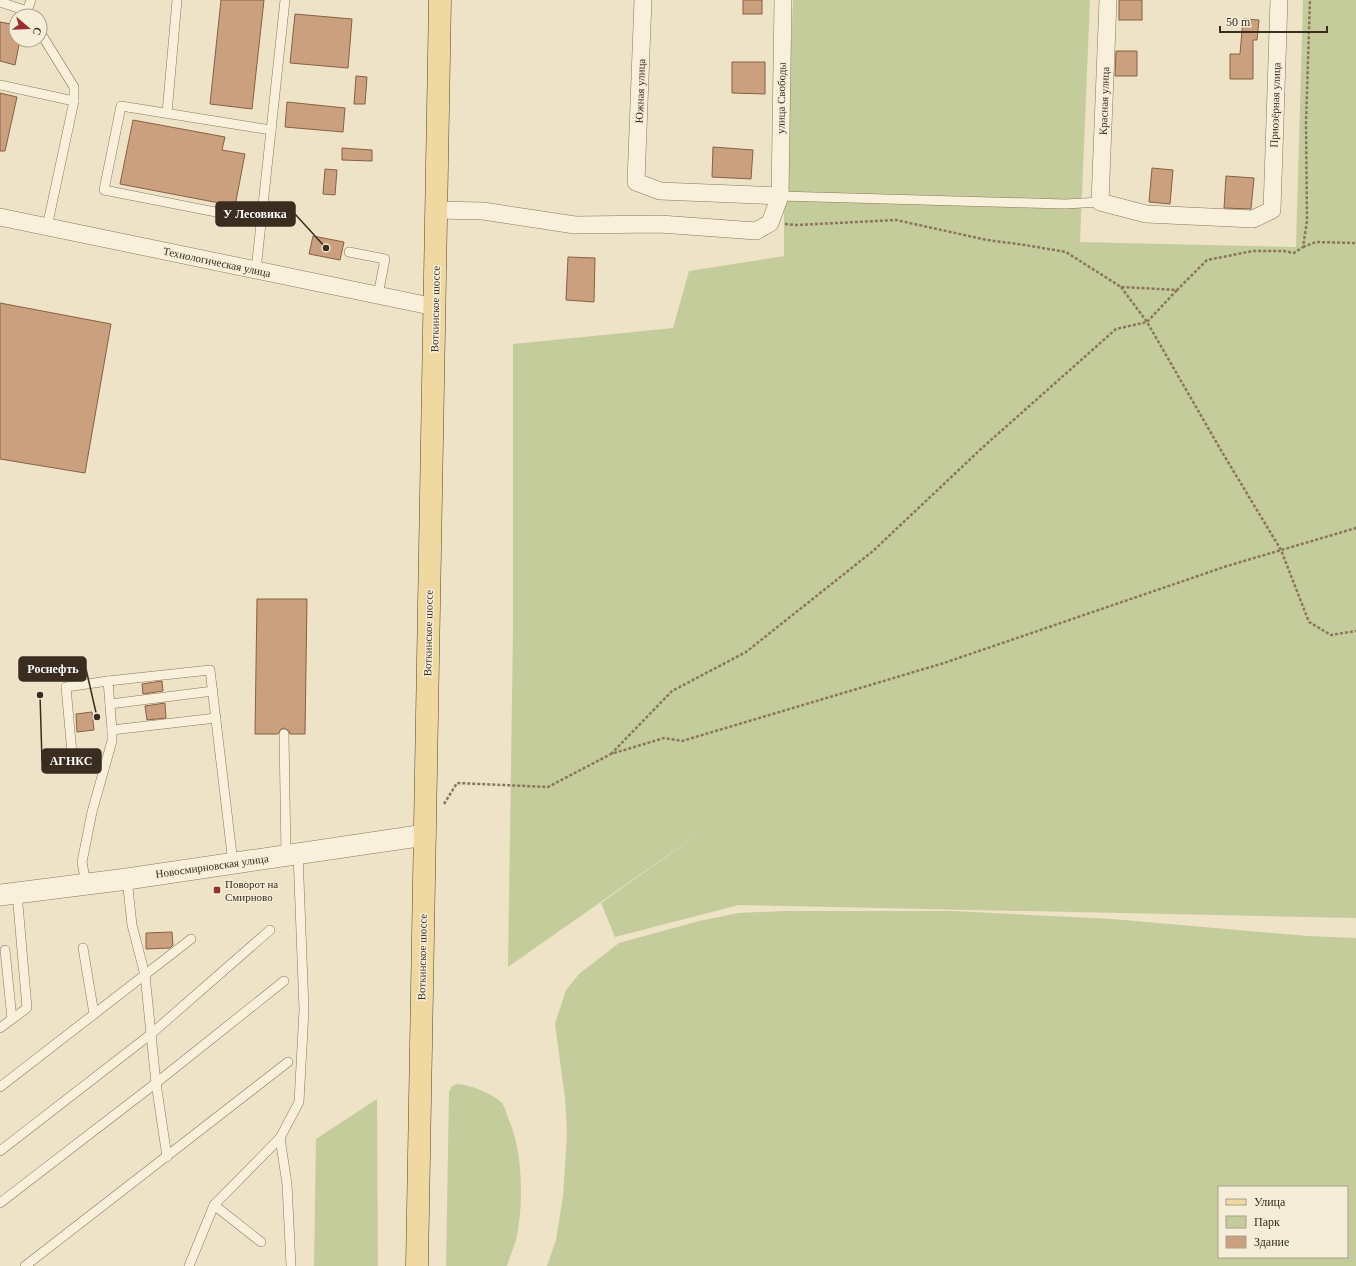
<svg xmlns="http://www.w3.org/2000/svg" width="1356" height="1266" font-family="'Times New Roman',serif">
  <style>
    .green { fill: #c5cc9b; fill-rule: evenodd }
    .building { fill: #cba07e; stroke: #886043 }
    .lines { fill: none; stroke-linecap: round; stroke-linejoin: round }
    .service-casing { stroke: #89765d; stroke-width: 10 }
    .minor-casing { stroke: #89765d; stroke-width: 18 }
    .tertiary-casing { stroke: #89765d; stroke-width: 22 }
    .primary-casing { stroke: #574431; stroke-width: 23 }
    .path { stroke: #89765d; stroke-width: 2.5; stroke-dasharray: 3 2; stroke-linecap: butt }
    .service { stroke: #f8f0db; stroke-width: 9 }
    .minor { stroke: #f8f0db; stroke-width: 17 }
    .tertiary { stroke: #f8f0db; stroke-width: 21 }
    .primary { stroke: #efd9a1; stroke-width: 22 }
    .poi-dot { fill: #97302e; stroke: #f5edd7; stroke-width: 1.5 }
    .labels { text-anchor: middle; stroke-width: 3; stroke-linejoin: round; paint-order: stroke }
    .street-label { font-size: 11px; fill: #3a2d20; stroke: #f5edd7 }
    .poi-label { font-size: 11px; fill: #3a2d20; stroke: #f5edd7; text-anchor: start }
    .leader { fill: none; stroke: #3a2d20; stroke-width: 1.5 }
    .callout-dot { fill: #3a2d20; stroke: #f5edd7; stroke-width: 1.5 }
    .callout { fill: #3a2d20; stroke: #3a2d20; stroke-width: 1.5 }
    .callout-label { font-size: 12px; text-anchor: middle; font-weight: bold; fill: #fff }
  </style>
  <rect width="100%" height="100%" fill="#eee3c7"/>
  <g class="green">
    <polygon points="793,0 1090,0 1080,242 1296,247 1303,0 1356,0 1356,918 739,905 615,937 601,903 712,824 508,967 513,631 513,344 673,328 689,271 784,256 784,214"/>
    <path d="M784 911H952L1112 919 1308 936 1356 938V1266H547L556 1240 563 1196 567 1134 565 1098 555 1024 566 990 579 974 619 943 699 921 738 913ZM1219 1187H1347V1257H1219Z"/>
    <path d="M457 1084C471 1085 491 1093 502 1103 505 1107 507 1115 509 1120 523 1152 524 1206 516 1240 513 1249 510 1257 507 1266H446L449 1092 452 1086Z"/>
    <polygon points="377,1099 378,1266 314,1266 316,1139"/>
  </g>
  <g class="building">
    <polygon points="221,0 264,0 252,109 210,104"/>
    <rect x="743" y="0" width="19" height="14"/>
    <rect x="1119" y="0" width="23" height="20"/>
    <polygon points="295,14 352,19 348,68 290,63"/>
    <polygon points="1243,19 1259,20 1257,40 1253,40 1253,79 1230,79 1230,54 1240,54"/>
    <polygon points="0,22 11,24 16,30 16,40 20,40 15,65 0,61"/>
    <polygon points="1116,51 1137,51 1137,76 1115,76"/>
    <polygon points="732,62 765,62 765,94 732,93"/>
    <polygon points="356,76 367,77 365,104 354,104"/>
    <polygon points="0,93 17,97 5,151 0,151"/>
    <polygon points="287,102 345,108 343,132 285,127"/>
    <polygon points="133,120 225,137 222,150 245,154 235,206 120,184"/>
    <polygon points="713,147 753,150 751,179 712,177"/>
    <polygon points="342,148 372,150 372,161 342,160"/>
    <polygon points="1152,168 1173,170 1170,204 1149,202"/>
    <polygon points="325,169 337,170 335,195 323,194"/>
    <polygon points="1226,176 1254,178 1251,209 1224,208"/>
    <polygon points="313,236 344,242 340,260 309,254"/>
    <polygon points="568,257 595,258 594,302 566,300"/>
    <polygon points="0,303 111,324 85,473 0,459"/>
    <polygon points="257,599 307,599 305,734 290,734 289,731 284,728 281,729 278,734 255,734"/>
    <polygon points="162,681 163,691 143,694 142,684"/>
    <polygon points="165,703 166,718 147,720 145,706"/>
    <polygon points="92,712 94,730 77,732 76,714"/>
    <polygon points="172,932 173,945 170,948 146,949 146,933"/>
  </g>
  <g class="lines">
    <defs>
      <g id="service">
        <polyline points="0,2 27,11 30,16"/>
        <polyline points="27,11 31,0"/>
        <polyline points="40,32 74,87 74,101 47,227"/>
        <polyline points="0,85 74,101"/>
        <polyline points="167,113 177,0"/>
        <polyline points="780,196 1065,204 1100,202"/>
        <polyline points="261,221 104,190 121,106 271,130"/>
        <polyline points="349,252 385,259 378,295"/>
        <polyline points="256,270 285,0"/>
        <polyline points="110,704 213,691"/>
        <polyline points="112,730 216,718"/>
        <polyline points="284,734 286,855"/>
        <polyline points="104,768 72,753 66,687 108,681"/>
        <polyline points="127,879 132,925 145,975 156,1083 167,1157"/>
        <polyline points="86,884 82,862 92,812 112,741 112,730 108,681 210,670 233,863"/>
        <polyline points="83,948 94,1014"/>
        <polyline points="5,950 12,1019"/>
        <polyline points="0,1028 27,1008 17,893"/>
        <polyline points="0,1087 191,939"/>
        <polyline points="280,1138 287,1184 291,1266"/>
        <polyline points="0,1151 151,1034 270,930"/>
        <polyline points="0,1203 156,1083 284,981"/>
        <polyline points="214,1205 261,1242"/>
        <polyline points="25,1266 288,1062"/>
        <polyline points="189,1266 214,1205 280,1138 299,1102 304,1010 298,853"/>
      </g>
      <g id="minor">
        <polyline points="643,0 636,182 660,191 780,196"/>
        <polyline points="1108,0 1100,202 1146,214 1253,219 1272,210 1279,0"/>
        <polyline points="436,210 483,211 575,225 660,224 756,231 770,223 780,196 783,0"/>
        <polyline points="0,217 435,307"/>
      </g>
      <polyline id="tertiary" points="0,895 127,879 425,835"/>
      <polyline id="primary" points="417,1266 440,0"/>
    </defs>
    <use href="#service" class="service-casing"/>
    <use href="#minor" class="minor-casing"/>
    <use href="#tertiary" class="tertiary-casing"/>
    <use href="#primary" class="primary-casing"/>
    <g class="path">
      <polyline points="785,224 797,225 896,220 987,240 1025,245 1066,252 1121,287 1177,290 1207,260 1253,251 1284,251 1294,253 1303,247 1307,221 1306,123 1310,0"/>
      <polyline points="1303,247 1316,242 1356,243"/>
      <polyline points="1121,287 1147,322 1222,452 1281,550 1309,622 1331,635 1356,631"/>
      <polyline points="611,754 672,691 746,652 873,551 982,448 1116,329 1147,322 1177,290"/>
      <polyline points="444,804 457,783 548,787 611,754 664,738 682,741 944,663 1227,566 1356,528"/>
    </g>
    <use href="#service" class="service"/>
    <use href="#minor" class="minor"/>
    <use href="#tertiary" class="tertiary"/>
    <use href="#primary" class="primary"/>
  </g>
  <rect class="poi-dot" x="213" y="886" width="8" height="8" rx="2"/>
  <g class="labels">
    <g class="street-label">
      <text transform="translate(640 91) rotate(-88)" y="4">Южная улица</text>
      <text transform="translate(781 98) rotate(-89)" y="4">улица Свободы</text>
      <text transform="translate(1104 101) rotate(-88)" y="4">Красная улица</text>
      <text transform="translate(1275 105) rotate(-88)" y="4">Приозёрная улица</text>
      <text transform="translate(217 262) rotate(12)" y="4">Технологическая улица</text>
      <text transform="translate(435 309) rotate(-89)" y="4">Воткинское шоссе</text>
      <text transform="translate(428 633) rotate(-89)" y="4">Воткинское шоссе</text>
      <text transform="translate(212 866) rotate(-8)" y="4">Новосмирновская улица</text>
      <text transform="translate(422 957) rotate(-89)" y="4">Воткинское шоссе</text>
    </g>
    <g class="poi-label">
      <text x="225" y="888">Поворот на<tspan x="225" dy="13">Смирново</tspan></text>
    </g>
  </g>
  <path class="leader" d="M326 248L295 214M97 717L86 669M40 695L42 761"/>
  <g class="callout-dot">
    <circle cx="326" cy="248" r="4"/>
    <circle cx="97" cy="717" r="4"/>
    <circle cx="40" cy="695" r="4"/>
  </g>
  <g class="callout">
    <rect x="216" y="202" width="79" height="24" rx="4"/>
    <rect x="19" y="657" width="67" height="24" rx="4"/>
    <rect x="42" y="749" width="59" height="24" rx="4"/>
  </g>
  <g class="callout-label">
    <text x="255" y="218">У Лесовика</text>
    <text x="53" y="673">Роснефть</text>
    <text x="71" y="765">АГНКС</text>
  </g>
  <rect x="1218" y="1186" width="130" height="72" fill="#f5edd7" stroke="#aaa08e"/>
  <rect x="1226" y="1199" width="20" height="6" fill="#efd9a1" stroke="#aaa08e"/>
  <text x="1254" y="1206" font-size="12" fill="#3a2d20">Улица</text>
  <rect x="1226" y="1216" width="20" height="12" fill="#c5cc9b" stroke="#aaa08e"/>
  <text x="1254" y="1226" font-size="12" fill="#3a2d20">Парк</text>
  <rect x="1226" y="1236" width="20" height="12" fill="#cba07e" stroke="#aaa08e"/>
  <text x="1254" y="1246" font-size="12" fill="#3a2d20">Здание</text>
  <g transform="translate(28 28) rotate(109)"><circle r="19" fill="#f5edd7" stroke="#aaa08e"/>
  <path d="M0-3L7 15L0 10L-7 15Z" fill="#97302e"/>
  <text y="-6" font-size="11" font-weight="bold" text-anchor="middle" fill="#3a2d20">С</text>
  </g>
  <path d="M1220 26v6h107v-6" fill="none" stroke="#3a2d20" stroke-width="2"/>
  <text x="1226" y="26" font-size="12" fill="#3a2d20" stroke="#f5edd7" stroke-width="3" paint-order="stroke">50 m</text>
</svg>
